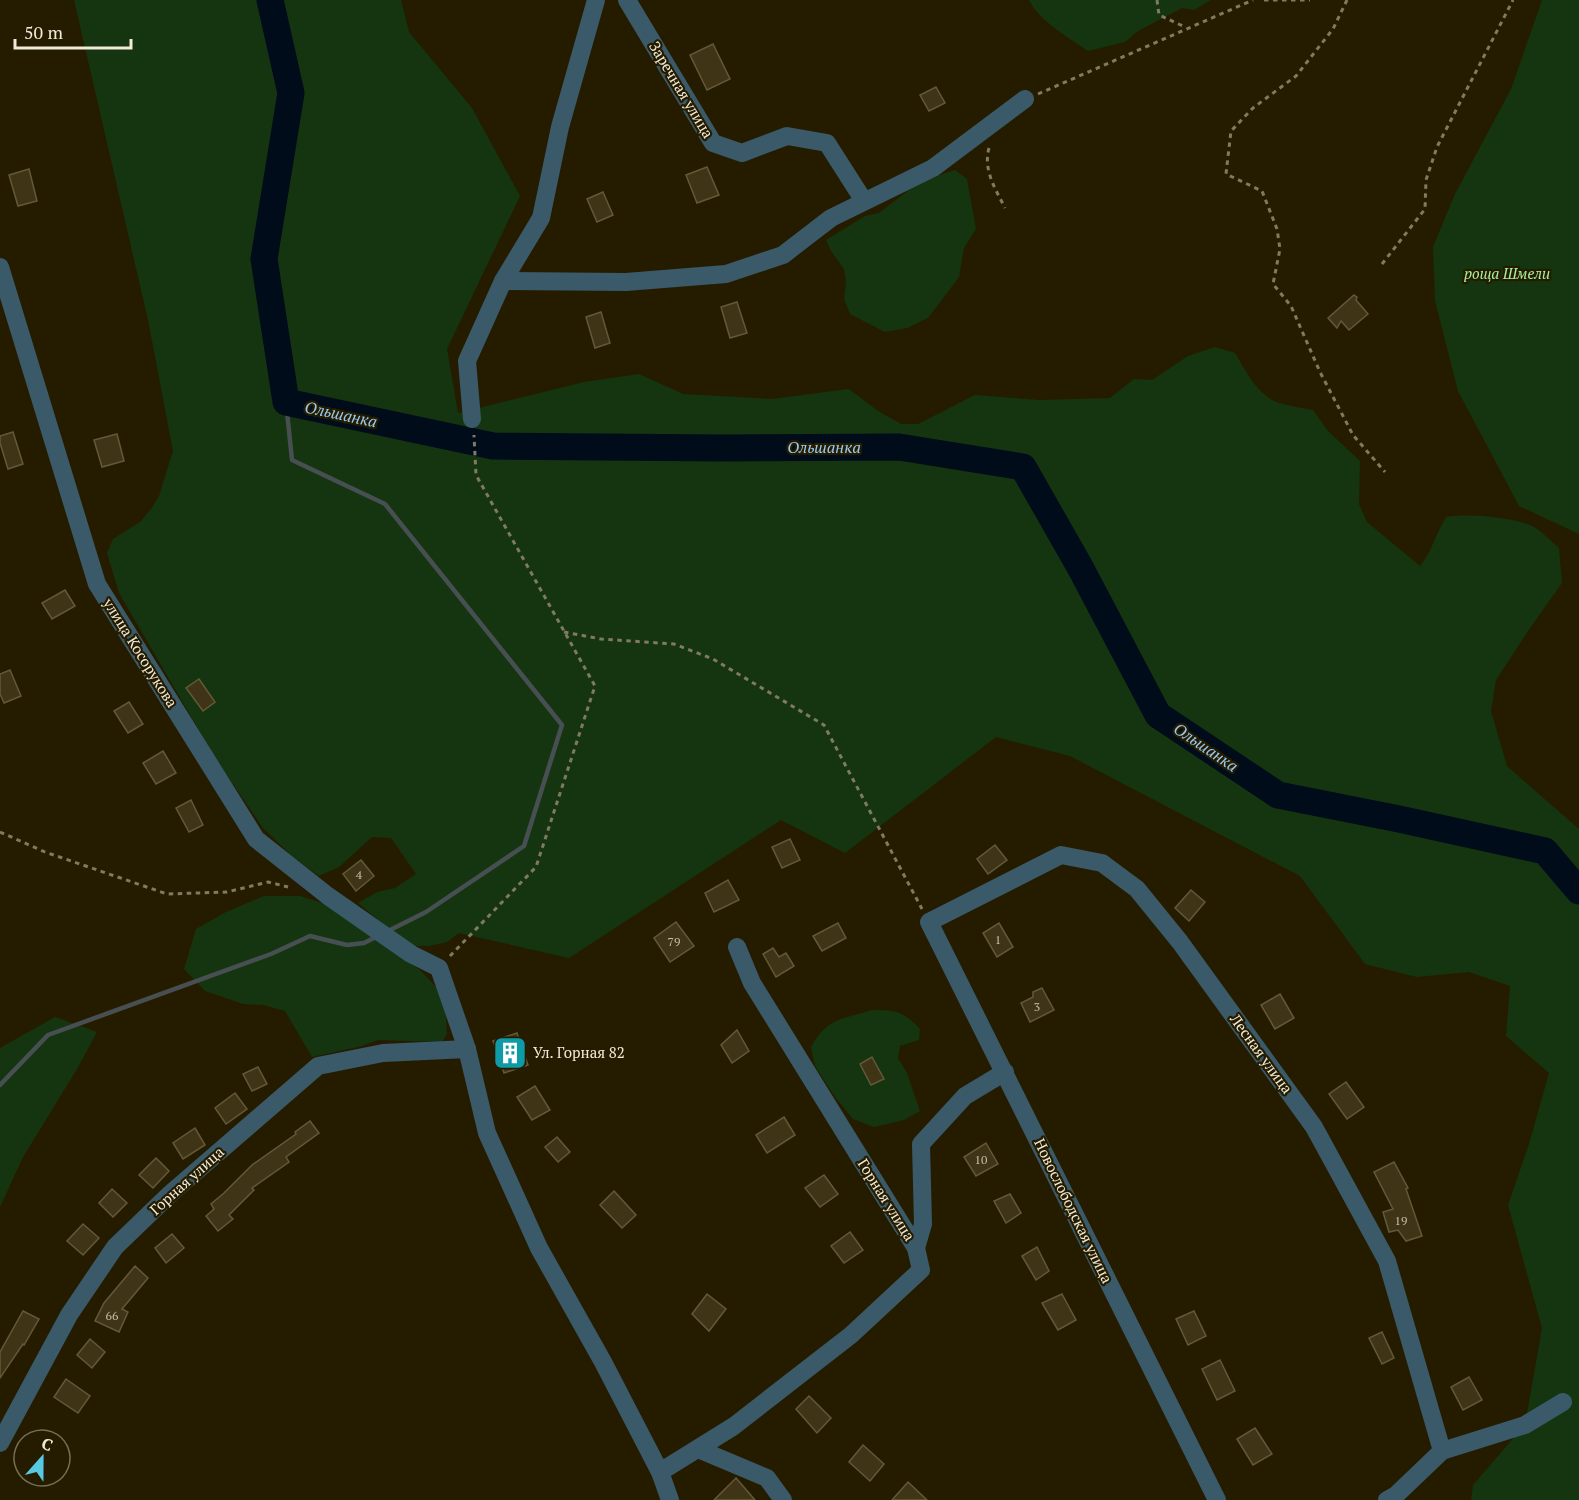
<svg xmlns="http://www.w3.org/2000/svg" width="1579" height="1500" font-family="'PT Serif',serif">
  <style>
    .green { fill: #143510 }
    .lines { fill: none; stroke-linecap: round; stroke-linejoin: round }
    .stream { stroke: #484f53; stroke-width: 4.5 }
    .river { stroke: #000c1a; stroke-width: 27 }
    .building { fill: #3f3516; stroke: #635939; stroke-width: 1.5 }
    .path { stroke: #817962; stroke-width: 3; stroke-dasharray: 4.5 4.5; stroke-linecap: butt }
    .minor { stroke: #3a5a69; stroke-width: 18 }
    .labels { text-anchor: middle; stroke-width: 4.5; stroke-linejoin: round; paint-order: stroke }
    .number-label { font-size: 12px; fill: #c4bda8 }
    .street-label { font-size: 15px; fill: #f0ead8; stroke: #251c00 }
    .park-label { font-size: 15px; font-style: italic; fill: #a8f09e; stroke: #251c00 }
    .poi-label { font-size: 15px; fill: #f0ead8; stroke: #251c00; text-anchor: start }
    .water-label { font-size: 16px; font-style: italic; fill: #97cbf4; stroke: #251c00 }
  </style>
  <rect width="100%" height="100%" fill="#251c00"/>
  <g class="green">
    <path d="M74 0H401L409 32 472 108 520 196 447 349 458 413 584 382 639 374 683 394 771 399 849 389 878 411 901 424H918L975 395 1039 400 1110 398 1134 379 1152 380 1188 356 1215 347 1235 353C1246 371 1258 396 1279 403 1290 406 1302 408 1313 410L1328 431 1360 461 1359 504 1367 522 1420 566C1432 552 1436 533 1446 517 1467 513 1510 517 1530 525 1540 529 1551 541 1559 548L1562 583 1528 631 1496 680 1491 711 1507 766 1579 829V1500H1471L1473 1485 1525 1425 1542 1328 1508 1205 1529 1144 1549 1073 1506 1036 1510 986 1469 972 1417 977 1365 964 1300 876 1070 756 996 737 845 853 781 820 569 958 459 933 447 942 429 946H410L358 903 377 892 395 888 416 874 391 838 372 837 339 867 319 876 293 857 263 828 214 756 119 593 107 553 113 539 140 522 151 509 159 496 173 451 148 320Z"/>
    <path d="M1029 0H1211L1194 10 1182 8 1138 31 1125 42 1088 51C1068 37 1040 22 1029 0Z"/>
    <polygon points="1542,0 1579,0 1579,534 1519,506 1458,391 1435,301 1433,247 1455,194 1511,89"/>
    <polygon points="955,170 967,179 976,229 964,248 959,277 928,318 907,328 885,332 850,314 844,299 846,282 844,269 831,251 826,240 865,216 879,213 919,182"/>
    <polygon points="264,896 300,896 323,903 419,969 438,989 446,1016 447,1034 442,1042 378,1040 362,1046 312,1057 285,1011 263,1005 243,1004 205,991 184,969 196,929 226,912"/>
    <path d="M872 1010C896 1010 903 1011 920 1029L919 1040 900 1046 898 1058 907 1073 920 1111 904 1120 874 1127 853 1119 835 1097 815 1066 811 1047C828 1017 841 1020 872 1010Z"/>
    <polygon points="55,1017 97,1032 77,1069 23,1157 0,1207 0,1048"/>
  </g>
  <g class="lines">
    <g class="stream">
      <polyline points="286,402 292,460 385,504 562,725 524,846 426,912 388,931"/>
      <polyline points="0,1085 48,1035 271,954 310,936 347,945 364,943 378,936"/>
    </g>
    <polyline class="river" points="270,0 291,93 264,259 286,402 493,446 723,448 899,447 1023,467 1080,567 1158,715 1278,795 1399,819 1545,851 1579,891"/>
  </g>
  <g class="building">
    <polygon points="713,44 730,79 707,90 690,55"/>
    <polygon points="936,87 945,103 929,111 920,95"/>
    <polygon points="707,167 719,195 697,203 686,175"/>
    <polygon points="29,169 37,201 18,206 9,175"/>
    <polygon points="603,192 613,215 597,222 587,199"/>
    <polygon points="1354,295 1357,297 1356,300 1368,314 1349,330 1341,321 1337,328 1328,318"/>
    <polygon points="737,302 747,333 730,338 721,307"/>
    <polygon points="601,312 610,343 595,348 586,317"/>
    <polygon points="13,432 23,464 8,469 0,443 0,436"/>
    <polygon points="117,434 124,461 102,467 94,440"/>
    <polygon points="65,590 75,606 52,619 42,603"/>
    <polygon points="10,670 21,696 4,703 0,694 0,674"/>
    <polygon points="199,679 215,702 203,711 186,688"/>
    <polygon points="129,702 143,724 128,733 114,711"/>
    <polygon points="163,751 176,773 156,784 143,763"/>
    <polygon points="191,800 203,825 189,832 176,808"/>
    <polygon points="790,839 800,860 782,868 772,847"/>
    <polygon points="995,845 1007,860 988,874 977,859"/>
    <polygon points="361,860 374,876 356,891 343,874"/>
    <polygon points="728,880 739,900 714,912 705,893"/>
    <polygon points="1191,890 1205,902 1189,921 1175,908"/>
    <polygon points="676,922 694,946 670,962 654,938"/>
    <polygon points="838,923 846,938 822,951 813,936"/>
    <polygon points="999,923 1013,947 997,957 983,933"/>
    <polygon points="773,948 779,957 786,953 794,966 776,977 763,954"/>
    <polygon points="1042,988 1054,1010 1030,1022 1021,1003 1033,997 1033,992"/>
    <polygon points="1280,994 1294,1018 1275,1029 1261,1005"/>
    <polygon points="737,1030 749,1051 732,1063 721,1045"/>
    <polygon points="517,1033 528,1065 504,1073 493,1041"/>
    <polygon points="872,1057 884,1079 871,1085 860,1064"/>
    <polygon points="258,1067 267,1084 252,1091 243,1074"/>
    <polygon points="1346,1082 1364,1107 1347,1119 1329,1094"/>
    <polygon points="535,1086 550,1110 532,1120 517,1097"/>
    <polygon points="235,1093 247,1109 226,1124 215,1108"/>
    <polygon points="784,1117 795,1135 767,1153 756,1135"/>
    <polygon points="310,1121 319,1133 286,1157 289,1162 252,1188 254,1190 229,1215 233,1219 218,1231 206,1216 214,1209 211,1204 224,1193 252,1165 296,1134 295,1132"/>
    <polygon points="195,1128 205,1145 183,1159 173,1143"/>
    <polygon points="557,1137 570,1152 558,1162 545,1147"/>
    <polygon points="986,1143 998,1164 976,1176 964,1157"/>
    <polygon points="156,1158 169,1171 153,1188 139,1175"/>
    <polygon points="1394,1162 1408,1188 1406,1189 1422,1236 1406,1241 1398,1230 1389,1232 1383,1212 1393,1209 1374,1172"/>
    <polygon points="824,1175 838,1194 820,1207 805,1188"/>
    <polygon points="112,1189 127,1203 113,1217 99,1203"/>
    <polygon points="614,1191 636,1215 622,1228 600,1205"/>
    <polygon points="1010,1194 1021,1213 1006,1223 994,1201"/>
    <polygon points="83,1224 99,1238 83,1255 67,1241"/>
    <polygon points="850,1232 863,1250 844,1263 831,1246"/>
    <polygon points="172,1234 184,1248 166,1263 155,1248"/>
    <polygon points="1037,1247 1049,1271 1036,1280 1022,1256"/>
    <polygon points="135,1266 148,1278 122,1309 128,1312 119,1332 95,1321 104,1303"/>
    <polygon points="707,1294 726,1309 709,1331 692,1314"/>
    <polygon points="1062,1294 1076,1320 1058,1330 1042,1303"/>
    <polygon points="23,1311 39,1319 24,1345 23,1344 0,1378 0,1352"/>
    <polygon points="1194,1311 1206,1336 1188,1345 1176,1319"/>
    <polygon points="1382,1332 1394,1358 1382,1364 1369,1338"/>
    <polygon points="90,1339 105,1352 92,1368 77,1355"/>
    <polygon points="1220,1360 1235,1391 1217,1400 1202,1369"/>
    <polygon points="1469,1377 1482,1400 1463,1410 1451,1387"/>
    <polygon points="66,1379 90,1396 78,1413 54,1397"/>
    <polygon points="809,1396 831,1418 817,1433 796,1409"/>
    <polygon points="1255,1428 1272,1454 1253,1465 1237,1439"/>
    <polygon points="863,1445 884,1464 870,1481 849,1462"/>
    <polygon points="736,1478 755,1500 714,1500"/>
    <polygon points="908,1482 927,1500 892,1500"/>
  </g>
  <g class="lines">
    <g class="path">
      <polyline points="1157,0 1159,15 1185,27"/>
      <polyline points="1264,0 1310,0"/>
      <polyline points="1347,0 1333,29 1296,76 1253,108 1231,131 1226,174 1262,191 1277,229 1280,249 1273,284 1291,306 1320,372 1353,435 1385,472"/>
      <polyline points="1038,94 1253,0"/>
      <path d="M989 148C983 170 995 188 1005 208"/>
      <polyline points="1382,264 1425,209 1426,180 1437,147 1513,0"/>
      <polyline points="564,632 601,639 674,644 713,659 824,725 922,909"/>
      <polyline points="0,832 45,852 167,894 227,892 268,882 288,887"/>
      <polyline points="450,956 536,867 595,686 476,475 474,435"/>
    </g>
    <g class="minor">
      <polyline points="627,0 713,143 742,153 787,136 827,143 864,201"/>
      <polyline points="0,267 97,584 256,839 328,896 411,954 439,968 467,1049 487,1133 539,1248 603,1362 660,1472 670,1500"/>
      <polyline points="503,281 626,282 726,274 783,255 831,218 933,168 1025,99"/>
      <polyline points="472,419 467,361 503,281 541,218 560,127 596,0"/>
      <polyline points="916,1248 923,1224 921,1144 965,1096 1005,1072"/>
      <polyline points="0,1443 69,1315 115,1247 170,1194 318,1066 383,1053 467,1049"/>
      <polyline points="698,1449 767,1478 783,1500"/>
      <polyline points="660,1472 734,1426 851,1335 921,1270 916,1248 752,983 737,947"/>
      <polyline points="1217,1500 929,922 1061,855 1102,863 1137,889 1180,942 1314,1127 1387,1261 1442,1451"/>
      <polyline points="1387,1500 1396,1495 1442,1451 1525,1425 1563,1402"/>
    </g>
  </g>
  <defs>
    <symbol id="building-square" viewBox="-11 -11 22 22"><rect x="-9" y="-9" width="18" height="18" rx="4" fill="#0f9aa8" stroke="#251c00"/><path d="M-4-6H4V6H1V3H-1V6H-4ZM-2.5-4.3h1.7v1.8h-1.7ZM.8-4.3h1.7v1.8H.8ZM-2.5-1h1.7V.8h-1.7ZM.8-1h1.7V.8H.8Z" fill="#fff"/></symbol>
  </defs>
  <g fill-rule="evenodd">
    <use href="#building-square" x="491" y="1034" width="38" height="38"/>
  </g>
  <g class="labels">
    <g class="number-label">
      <text x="359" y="879">4</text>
      <text x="998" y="944">1</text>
      <text x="674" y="946">79</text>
      <text x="1037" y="1011">3</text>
      <text x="981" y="1164">10</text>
      <text x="1401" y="1225">19</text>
      <text x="112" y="1320">66</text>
    </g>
    <g class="street-label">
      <text transform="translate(681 90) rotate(59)" y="5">Заречная улица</text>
      <text transform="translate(140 653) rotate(58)" y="5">улица Косорукова</text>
      <text transform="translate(1261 1054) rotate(54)" y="5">Лесная улица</text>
      <text transform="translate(187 1181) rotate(-42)" y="5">Горная улица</text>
      <text transform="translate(886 1200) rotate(58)" y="5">Горная улица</text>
      <text transform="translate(1073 1211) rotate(64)" y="5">Новослободская улица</text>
    </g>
    <g class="park-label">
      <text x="1507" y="279">роща Шмели</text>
    </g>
    <g class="poi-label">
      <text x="533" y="1058">Ул. Горная 82</text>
    </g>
    <g class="water-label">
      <text transform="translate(341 414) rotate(12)" y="6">Ольшанка</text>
      <text x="824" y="453">Ольшанка</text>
      <text transform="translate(1206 747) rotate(34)" y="6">Ольшанка</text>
    </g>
  </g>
  <g transform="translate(42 1458) rotate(21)"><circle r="28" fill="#251c00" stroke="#766e56" stroke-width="1.5"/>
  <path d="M0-4.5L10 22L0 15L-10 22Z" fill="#57c9e2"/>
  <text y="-9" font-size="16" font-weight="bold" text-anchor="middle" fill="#f0ead8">С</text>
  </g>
  <path d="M15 39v9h116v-9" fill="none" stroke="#f0ead8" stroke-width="3"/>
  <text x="24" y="39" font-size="18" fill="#f0ead8" stroke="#251c00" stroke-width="4.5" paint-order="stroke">50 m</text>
</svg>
